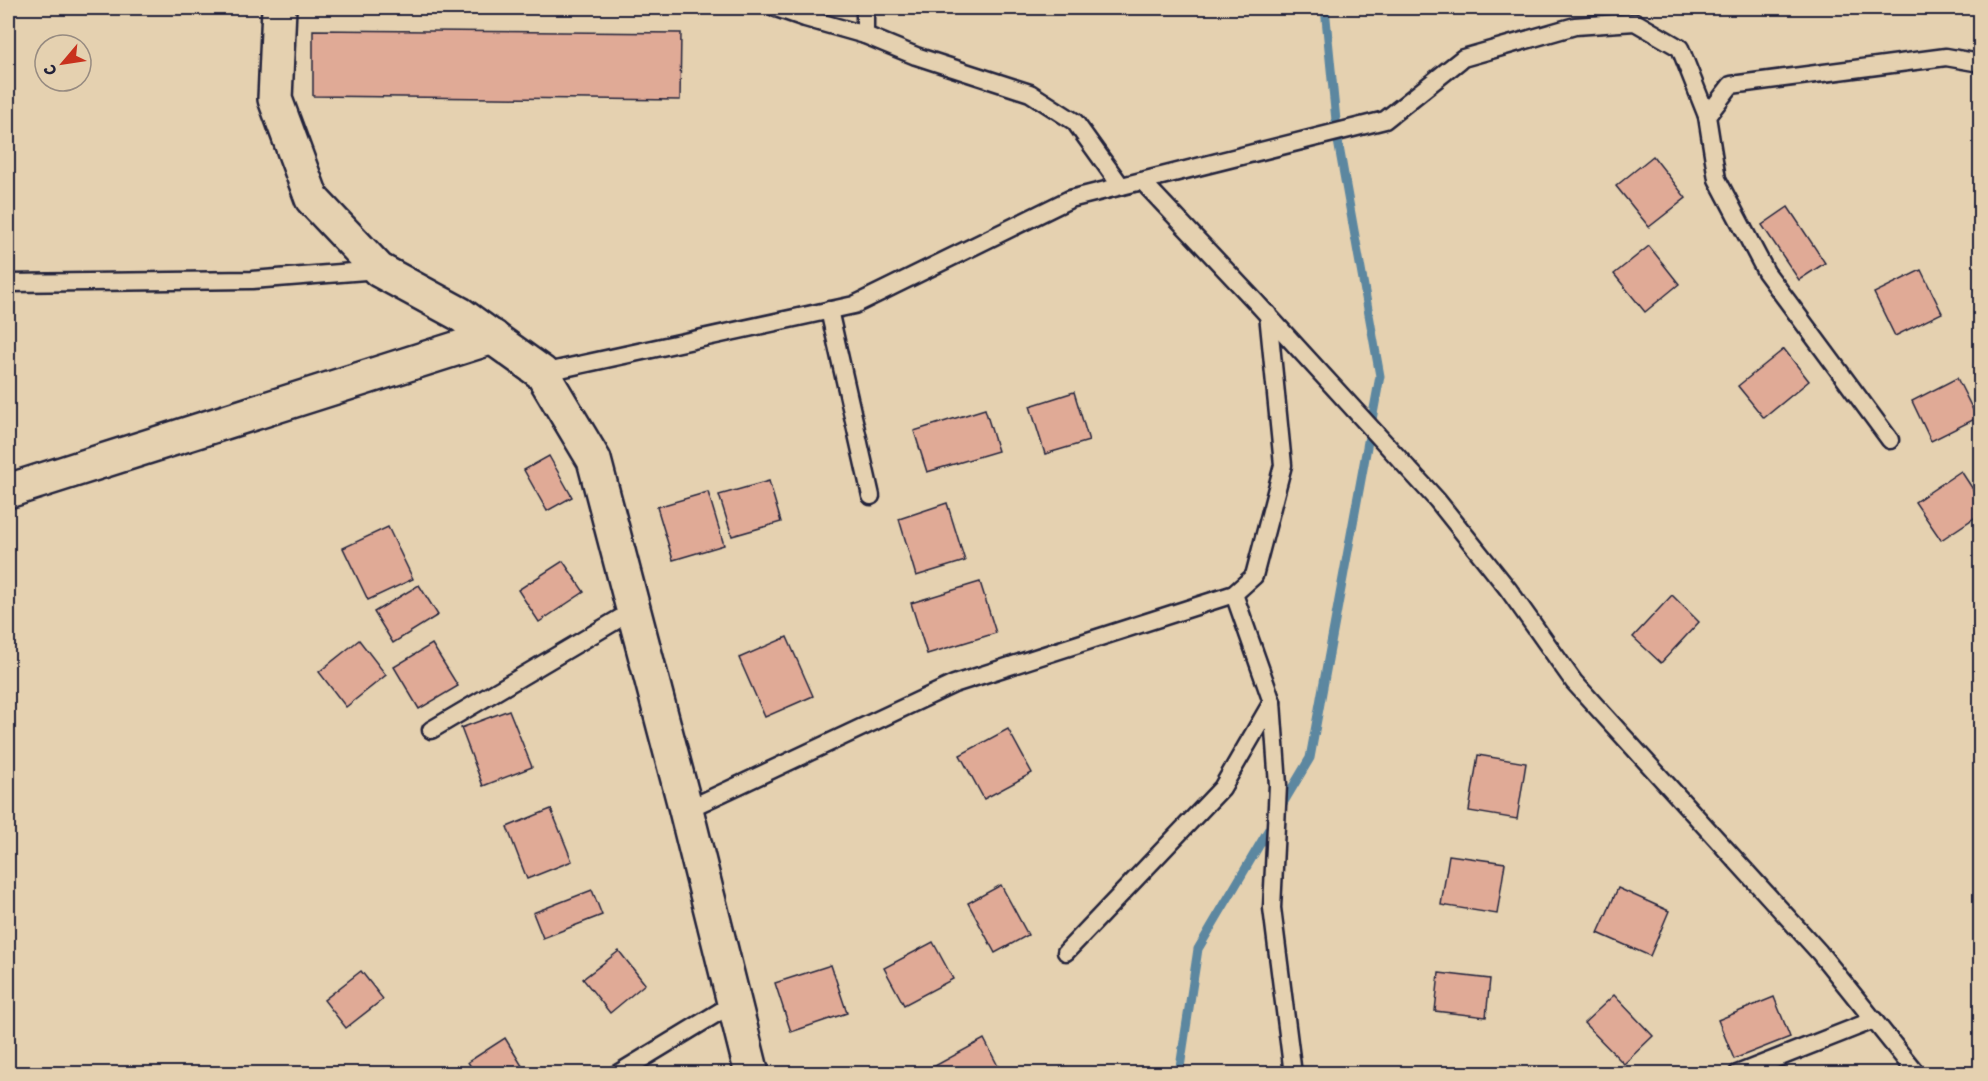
<svg xmlns="http://www.w3.org/2000/svg" width="1988" height="1081" font-family="'Shantell Sans',sans-serif">
  <style>
    .lines { fill: none; stroke-linecap: round; stroke-linejoin: round }
    .stream { stroke: #5c87a0; stroke-width: 9 }
    .building { fill: #e0aa96; stroke: #22223b; stroke-width: 1.5 }
    .service-casing { stroke: #22223b; stroke-width: 21 }
    .minor-casing { stroke: #22223b; stroke-width: 38 }
    .service { stroke: #e5d1b0; stroke-width: 16 }
    .minor { stroke: #e5d1b0; stroke-width: 33 }
  </style>
  <rect width="100%" height="100%" fill="#e5d1b0"/>
  <filter id="ink" filterUnits="userSpaceOnUse"><feTurbulence type="fractalNoise" baseFrequency=".0167" numOctaves="2"/><feDisplacementMap in="SourceGraphic" scale="12" xChannelSelector="R" yChannelSelector="G"/><feConvolveMatrix kernelMatrix="1 2 1 2 8 2 1 2 1" color-interpolation-filters="sRGB"/></filter>
  <g filter="url(#ink)">
    <g class="lines">
      <g class="stream">
        <polyline points="1279,810 1310,758 1380,376 1338,141 1325,8"/>
        <polyline points="1179,1074 1198,949 1273,822"/>
      </g>
    </g>
    <g class="building">
      <polygon points="313,30 681,33 680,100 313,96"/>
      <polygon points="1653,156 1686,198 1649,227 1616,186"/>
      <polygon points="1788,207 1825,263 1799,280 1762,225"/>
      <polygon points="1649,246 1679,284 1645,312 1614,274"/>
      <polygon points="1921,270 1942,313 1895,336 1874,293"/>
      <polygon points="1784,349 1809,381 1764,418 1738,386"/>
      <polygon points="1957,378 1977,418 1931,441 1912,401"/>
      <polygon points="1074,392 1089,441 1045,454 1030,406"/>
      <polygon points="985,409 998,451 927,472 914,431"/>
      <polygon points="549,456 572,497 547,511 524,470"/>
      <polygon points="1961,471 1980,500 1980,514 1941,540 1915,502"/>
      <polygon points="769,481 781,522 732,536 719,495"/>
      <polygon points="708,492 724,545 673,560 657,507"/>
      <polygon points="947,503 965,561 916,576 899,519"/>
      <polygon points="388,527 413,579 368,600 343,548"/>
      <polygon points="563,561 584,592 539,622 518,590"/>
      <polygon points="980,582 996,633 927,654 911,603"/>
      <polygon points="419,585 438,615 393,643 374,612"/>
      <polygon points="1672,595 1699,622 1661,663 1633,637"/>
      <polygon points="787,637 813,696 765,717 739,658"/>
      <polygon points="359,640 386,675 346,707 319,672"/>
      <polygon points="432,644 458,686 419,709 394,667"/>
      <polygon points="509,710 532,767 483,786 461,728"/>
      <polygon points="1008,729 1032,773 984,799 960,755"/>
      <polygon points="1478,755 1526,763 1517,819 1469,811"/>
      <polygon points="551,809 572,861 527,879 507,827"/>
      <polygon points="1449,855 1505,863 1497,914 1441,905"/>
      <polygon points="1001,885 1028,935 995,953 968,903"/>
      <polygon points="1618,888 1669,911 1650,956 1598,933"/>
      <polygon points="592,890 602,915 543,938 533,913"/>
      <polygon points="933,942 953,979 904,1005 884,968"/>
      <polygon points="619,951 645,984 610,1013 583,979"/>
      <polygon points="831,965 847,1013 791,1032 775,983"/>
      <polygon points="361,971 383,999 346,1028 324,1000"/>
      <polygon points="1439,973 1490,979 1486,1017 1435,1011"/>
      <polygon points="1614,995 1653,1036 1624,1064 1584,1023"/>
      <polygon points="1774,997 1790,1037 1734,1059 1718,1020"/>
      <polygon points="505,1038 527,1074 475,1074 468,1062"/>
      <polygon points="984,1039 1002,1074 937,1074 933,1067"/>
    </g>
    <g class="lines">
      <defs>
        <g id="service">
          <polyline points="776,8 805,18 865,35"/>
          <polyline points="865,8 865,35 916,56 1030,93 1075,122 1121,186"/>
          <polyline points="1142,181 1254,300 1437,500 1508,589 1574,682 1819,952 1917,1074"/>
          <polyline points="8,283 252,280 378,270"/>
          <polyline points="829,310 871,496"/>
          <polyline points="542,373 854,305 1070,199 1385,120 1463,58 1575,26 1635,22 1680,48 1707,116"/>
          <polyline points="1890,440 1766,272 1717,179 1707,116 1731,85 1946,57 1980,63"/>
          <polyline points="1234,594 1272,702 1278,785 1272,908 1293,1074"/>
          <polyline points="431,730 634,610"/>
          <polyline points="686,810 954,684 1234,594 1254,576 1283,465 1268,314"/>
          <polyline points="1066,952 1222,788 1272,702"/>
          <polyline points="617,1074 734,1003"/>
          <polyline points="1737,1074 1874,1020"/>
        </g>
        <g id="minor">
          <polyline points="279,8 275,99 312,199 379,270 460,314 542,373 594,460 686,810 752,1074"/>
          <polyline points="8,491 493,337"/>
        </g>
      </defs>
      <use href="#service" class="service-casing"/>
      <use href="#minor" class="minor-casing"/>
      <use href="#service" class="service"/>
      <use href="#minor" class="minor"/>
    </g>
  </g>
  <rect width="1988" height="1081" fill="none" stroke="#e5d1b0" stroke-width="30"/>
  <rect x="15" y="15" width="1958" height="1051" fill="none" stroke="#22223b" stroke-width="2" filter="url(#ink)"/>
  <g transform="translate(63 63) rotate(241)"><circle r="28" fill="#e5d1b0" stroke="#978b81" stroke-width="1.5"/>
  <path d="M0-4.5L10 22L0 15L-10 22Z" fill="#c8321e"/>
  <text y="-9" font-size="16" font-weight="bold" text-anchor="middle" fill="#22223b">С</text>
  </g>
</svg>
